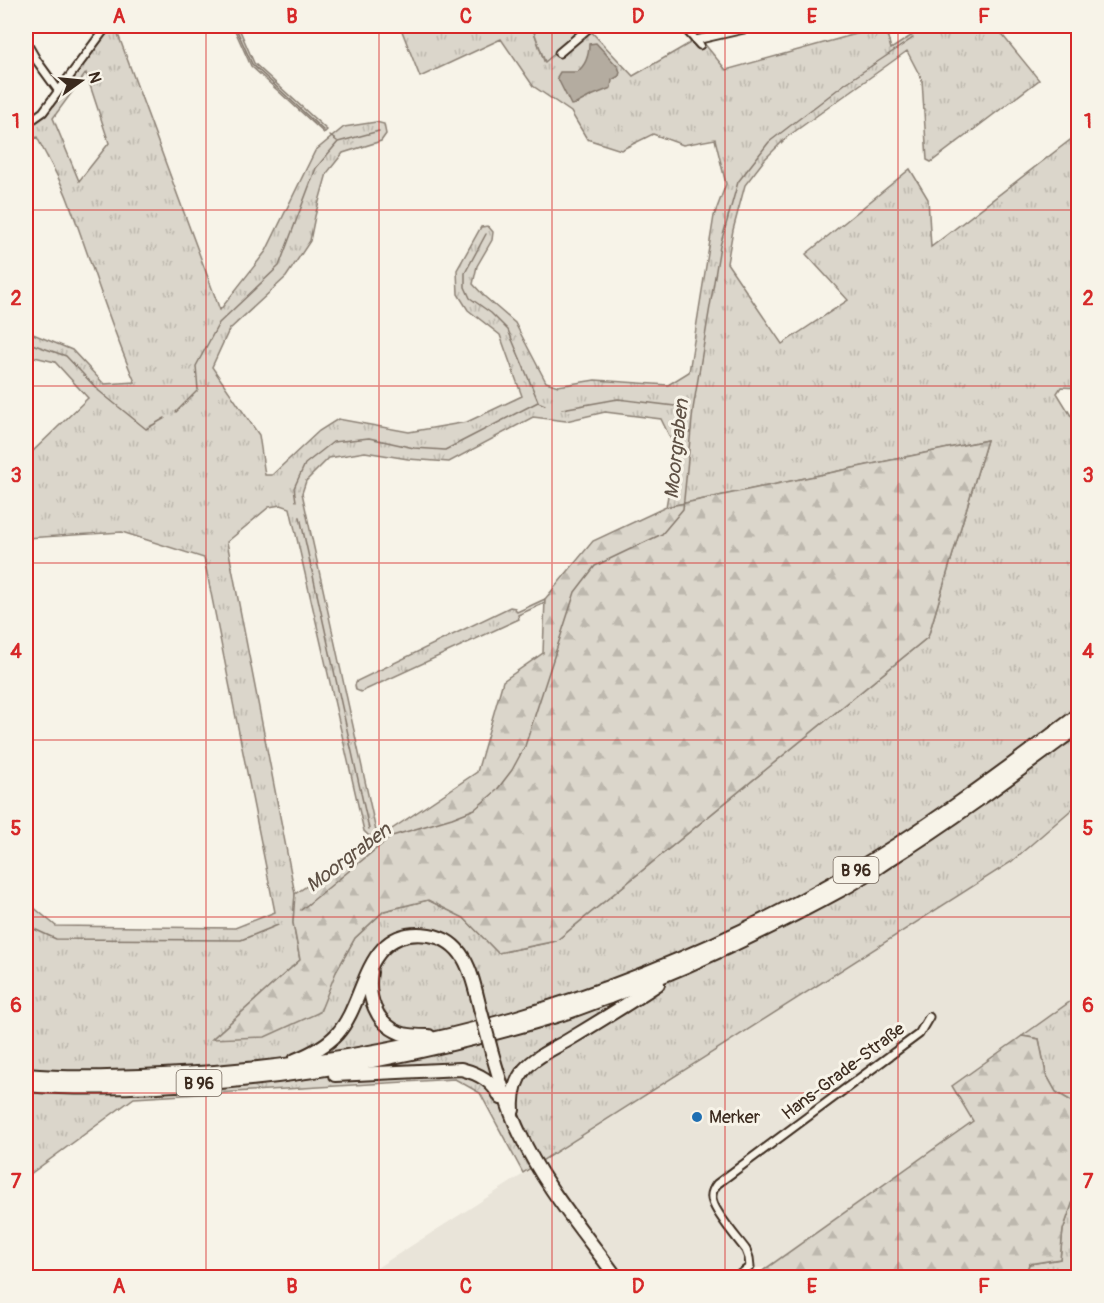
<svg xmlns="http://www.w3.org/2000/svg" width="1104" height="1303" font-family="Pangolin,sans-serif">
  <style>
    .built { fill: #e9e4d9 }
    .grass { fill: url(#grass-tufts); stroke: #8b8074; stroke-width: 1.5; fill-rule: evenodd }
    .forest { fill: url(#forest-firs); stroke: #8b8074; stroke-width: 1.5 }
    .park { fill: #dbd6cb; stroke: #8b8074; stroke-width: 1.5 }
    .water { fill: #b4aca0; stroke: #84786c; stroke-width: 1.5 }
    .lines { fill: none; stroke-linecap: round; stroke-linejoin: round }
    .stream { stroke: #84786c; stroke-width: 1.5 }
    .street-casing { stroke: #3b2a1e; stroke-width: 11 }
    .highway-casing { stroke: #3b2a1e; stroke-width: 16 }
    .street { stroke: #f7f3e8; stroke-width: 7 }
    .highway { stroke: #f7f3e8; stroke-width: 12 }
    .highway-bridge-casing { stroke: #3b2a1e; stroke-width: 16; stroke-linecap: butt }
    .highway-bridge { stroke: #f7f3e8; stroke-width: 12 }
    .grid { fill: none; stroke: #d62828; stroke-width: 1.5; stroke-opacity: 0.55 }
    .poi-dot { fill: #1f6fb2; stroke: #f7f3e8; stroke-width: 2 }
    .labels { text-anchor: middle; stroke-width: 6; stroke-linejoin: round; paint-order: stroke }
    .shield { fill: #f7f3e8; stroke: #73665b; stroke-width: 1.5 }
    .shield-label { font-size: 16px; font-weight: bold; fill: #3b2a1e }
    .street-label { font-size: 18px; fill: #3b2a1e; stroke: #f7f3e8 }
    .poi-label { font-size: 18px; fill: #3b2a1e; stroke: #f7f3e8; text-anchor: start }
    .water-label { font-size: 20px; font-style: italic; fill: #5f5145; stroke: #f7f3e8 }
    .neatline { fill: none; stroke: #d62828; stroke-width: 2 }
    .grid-label { font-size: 20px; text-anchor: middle; font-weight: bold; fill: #d62828 }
  </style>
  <defs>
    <pattern id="grass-tufts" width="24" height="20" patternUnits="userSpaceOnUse" patternTransform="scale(1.5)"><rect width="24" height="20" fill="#dbd6cb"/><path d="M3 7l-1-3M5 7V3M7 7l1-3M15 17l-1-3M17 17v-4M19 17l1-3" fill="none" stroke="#bdb8ae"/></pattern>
    <pattern id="forest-firs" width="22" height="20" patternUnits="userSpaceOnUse" patternTransform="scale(1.5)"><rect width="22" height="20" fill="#dbd6cb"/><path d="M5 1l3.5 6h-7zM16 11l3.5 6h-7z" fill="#bdb8ae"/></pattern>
  </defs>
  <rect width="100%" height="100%" fill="#f7f3e8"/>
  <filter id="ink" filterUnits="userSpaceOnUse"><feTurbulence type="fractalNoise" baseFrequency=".0167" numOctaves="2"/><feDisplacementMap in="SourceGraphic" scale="12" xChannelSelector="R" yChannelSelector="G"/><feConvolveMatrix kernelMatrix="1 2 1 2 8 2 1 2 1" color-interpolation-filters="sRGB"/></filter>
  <g filter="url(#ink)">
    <polygon class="built" points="1078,804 1078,996 952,1085 973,1121 768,1267 752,1269 740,1278 361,1278 1011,862"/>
    <g class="grass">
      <path d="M103 26H115L220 310 266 251 315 151 344 127 376 122 384 124 386 134 381 141 343 153 327 173 315 216 310 241 286 277 229 330 212 367 259 435 265 475H272L319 431 338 419 409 432 467 422 522 396 500 335 468 310 458 294 457 270 481 227 488 226 493 232 492 240 477 266 473 284 485 297 515 323 546 382 558 386 595 380 668 385 689 372 714 216 726 184 715 139 683 145 653 134 621 150 587 139 571 112 533 86 501 39 420 77 400 26H532L544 61 586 26 633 76 690 43 703 42 726 70 885 26 891 49 926 26H995L1039 80 931 162 927 160 922 80 907 51 787 137 765 159 745 185 733 230 727 263 782 344 848 300 806 254 910 169 928 199 931 247 1078 134V388L1061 387 1057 393 1078 427V804L1011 862 523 1173 480 1093 455 1079 134 1098 26 1177V901L56 926 235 928 275 912 204 558 122 532 26 538V452L33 451 88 398 55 362 26 355V331L72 350 104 384 135 382C109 323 91 260 68 200 60 178 47 158 37 137L26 144V120L42 109ZM86 73 109 143 79 181 53 118ZM605 412 661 419 676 450 666 507 987 440 928 637 556 941 498 953 464 918 428 900 384 911 355 938 336 972 213 1038 300 960 293 923 295 894 227 542 269 507 281 505 290 508 364 831 369 836 373 835 376 831 302 493 306 481 329 458 365 452 408 459 449 462 533 417 566 421Z"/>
      <polygon points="233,26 238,26 254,63 327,130 324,133 251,66"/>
      <polygon points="545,599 545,603 518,615 519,619 361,692 356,690 355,685 357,681 510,607 515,608 517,612"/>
      <polygon points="1078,996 1078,1105 1056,1092 1046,1074 1039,1039 1022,1036"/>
      <polygon points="1078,1187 1078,1277 1025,1278 1029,1264 1060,1259 1063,1230"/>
    </g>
    <g class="forest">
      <polygon points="987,440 928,637 556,941 498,953 464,918 428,900 384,911 355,938 336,972 320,1012 265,1037 212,1039 300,960 293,923 295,894 477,772 503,681 543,653 545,599 593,541 666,507"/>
      <polygon points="1022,1036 1039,1039 1046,1074 1056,1092 1078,1105 1078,1187 1063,1230 1060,1259 1029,1264 1025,1277 754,1277 973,1121 952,1086"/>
    </g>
    <polygon class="park" points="532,26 587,26 545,62"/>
    <path class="water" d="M596 43 618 67 620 72 619 76 612 80 611 88 591 96 576 104 571 105 557 77 560 72H577C586 65 589 55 589 44Z"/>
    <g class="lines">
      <g class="stream">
        <polyline points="235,26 252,64 324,131"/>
        <polyline points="923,31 930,26"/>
        <polyline points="330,136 337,141"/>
        <polyline points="486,234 465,273 465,287 470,298 491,313 508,330 538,401"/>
        <polyline points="26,342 66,356 99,391 146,429 165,418"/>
        <polyline points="562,409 618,399 683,407"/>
        <polyline points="176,412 198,390 196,366 219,323 279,266 316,168 338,142 379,131"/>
        <polyline points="296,501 294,488 305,464 333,442 369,438 414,448 445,450 538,402 545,405"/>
        <polyline points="300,517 369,829"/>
        <polyline points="301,910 392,836 452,818 475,809 496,791 512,770 525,746 575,592 595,566 662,534 683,509 693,409 720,246 738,182 769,142 846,83 913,38"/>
        <polyline points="26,921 34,929 56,939 241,940 278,925"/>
      </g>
      <defs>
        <g id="street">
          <polyline points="683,26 700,45"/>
          <polyline points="696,40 757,26"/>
          <polyline points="26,42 37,61 58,90"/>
          <polyline points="559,53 591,26"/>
          <polyline points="26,124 43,112 107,26"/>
          <path d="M735 1278 750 1267 749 1258 746 1250C738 1239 716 1214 713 1202 710 1195 713 1189 717 1184L919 1034 929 1017"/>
        </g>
        <g id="highway">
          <path d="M371 972C367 996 375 1023 400 1033 409 1036 419 1036 429 1036"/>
          <path d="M492 1053C500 1080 507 1107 519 1132 543 1185 583 1231 617 1278"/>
          <path d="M295 1060C310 1054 326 1046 337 1034 368 1000 363 925 429 935 467 941 472 977 480 1008"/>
          <path d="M26 1075C71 1079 117 1077 163 1075 402 1065 631 999 838 880 923 832 1001 773 1078 715"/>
          <path d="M335 1075 461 1069C480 1074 492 1081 501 1098"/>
          <path d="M26 1085C86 1090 148 1087 208 1083 327 1074 442 1050 556 1016 574 1011 592 1003 610 997 690 967 768 930 843 889 860 880 875 869 892 858 956 818 1017 772 1078 727"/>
          <path d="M513 1110C512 1096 515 1081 524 1070 536 1056 555 1048 570 1039 600 1021 629 1003 658 984"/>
        </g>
      </defs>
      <use href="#street" class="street-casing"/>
      <use href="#highway" class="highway-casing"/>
      <use href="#street" class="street"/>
      <use href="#highway" class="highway"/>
      <defs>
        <polyline id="highway-bridge" points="480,1008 492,1053"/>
      </defs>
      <use href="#highway-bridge" class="highway-bridge-casing"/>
      <use href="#highway-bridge" class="highway-bridge"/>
    </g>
  </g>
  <path class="grid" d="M206 26V1278M379 26V1278M552 26V1278M725 26V1278M898 26V1278M26 210H1078M26 386H1078M26 563H1078M26 740H1078M26 917H1078M26 1093H1078"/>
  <circle class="poi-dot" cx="697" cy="1117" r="6"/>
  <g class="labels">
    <g class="shield">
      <rect x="833.5" y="857" width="45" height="26" rx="4.5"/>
      <rect x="176.5" y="1070" width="45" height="26" rx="4.5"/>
    </g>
    <g class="shield-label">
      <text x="856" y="876">B 96</text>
      <text x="199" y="1089">B 96</text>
    </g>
    <g class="street-label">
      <text transform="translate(843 1071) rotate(-37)" y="6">Hans-Grade-Straße</text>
    </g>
    <g class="poi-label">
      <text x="709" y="1123">Merker</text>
    </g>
    <g class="water-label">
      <text transform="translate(676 449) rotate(-84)" y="7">Moorgraben</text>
      <text transform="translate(348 857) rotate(-37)" y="7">Moorgraben</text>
    </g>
  </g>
  <rect width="1104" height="1303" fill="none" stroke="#f7f3e8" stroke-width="66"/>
  <g transform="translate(81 81) rotate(75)" stroke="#f7f3e8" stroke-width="4.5" paint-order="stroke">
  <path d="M0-4.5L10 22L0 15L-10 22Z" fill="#3b2a1e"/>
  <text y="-9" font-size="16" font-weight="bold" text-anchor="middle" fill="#3b2a1e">N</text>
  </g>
  <rect x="33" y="33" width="1038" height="1237" class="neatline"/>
  <g class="grid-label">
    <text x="119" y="23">A</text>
    <text x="292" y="23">B</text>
    <text x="466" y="23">C</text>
    <text x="638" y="23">D</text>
    <text x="812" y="23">E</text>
    <text x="984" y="23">F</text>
    <text x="16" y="128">1</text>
    <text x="1088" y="128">1</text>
    <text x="16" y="305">2</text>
    <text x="1088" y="305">2</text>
    <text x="16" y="482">3</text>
    <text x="1088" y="482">3</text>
    <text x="16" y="658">4</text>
    <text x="1088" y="658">4</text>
    <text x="16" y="835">5</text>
    <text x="1088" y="835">5</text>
    <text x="16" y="1012">6</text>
    <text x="1088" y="1012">6</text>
    <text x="16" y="1188">7</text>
    <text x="1088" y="1188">7</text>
    <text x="119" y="1293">A</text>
    <text x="292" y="1293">B</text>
    <text x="466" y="1293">C</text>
    <text x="638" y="1293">D</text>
    <text x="812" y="1293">E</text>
    <text x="984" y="1293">F</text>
  </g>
</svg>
